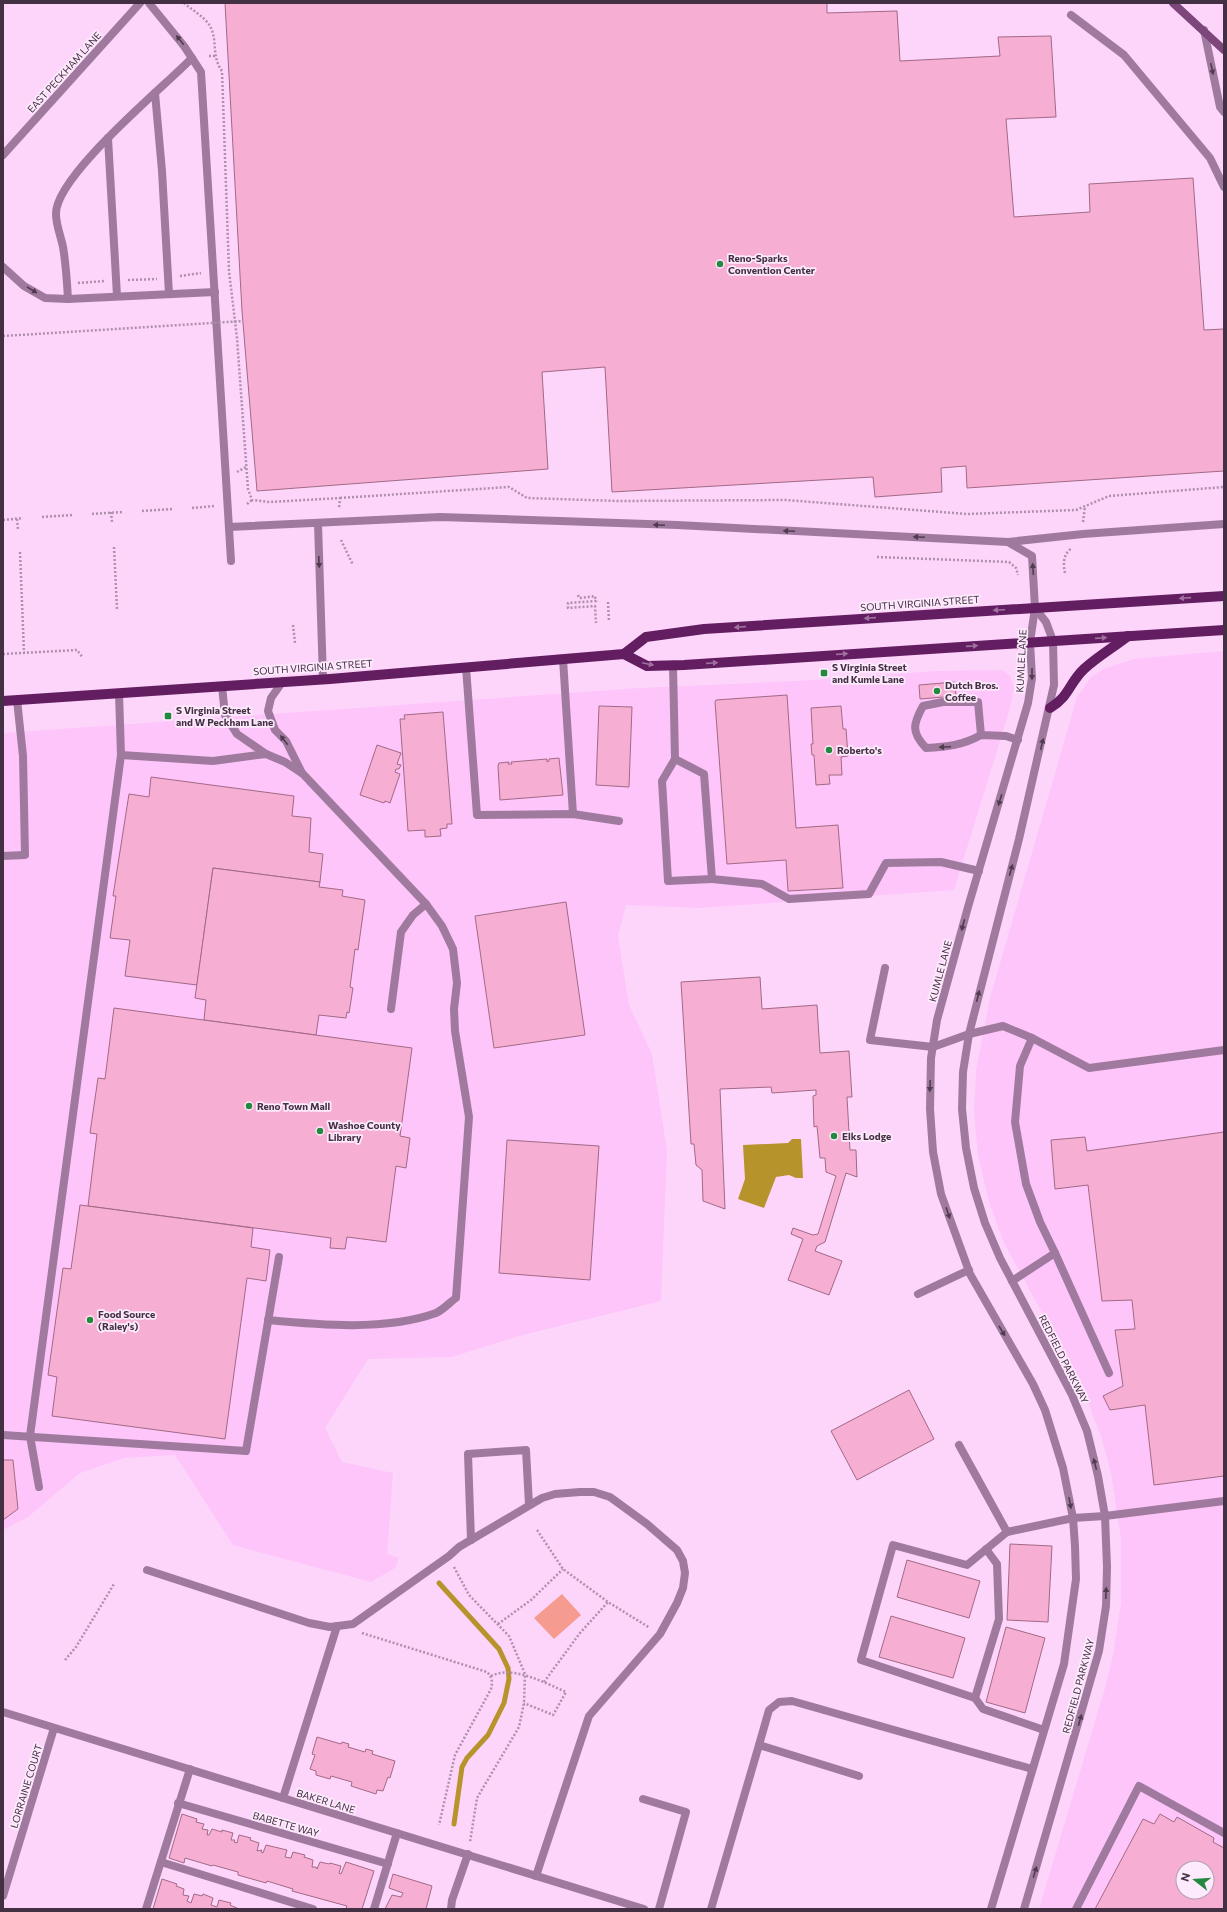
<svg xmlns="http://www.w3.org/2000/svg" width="1227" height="1912" font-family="Commissioner,sans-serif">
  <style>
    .built { fill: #fdc5fa; fill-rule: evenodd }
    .green { fill: #f59b8f }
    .water { fill: #b7932c }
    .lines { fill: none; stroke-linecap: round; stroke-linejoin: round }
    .stream { stroke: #b7932c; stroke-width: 5 }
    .building { fill: #f6afd2; stroke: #a26986; fill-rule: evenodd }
    .path { stroke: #ae8fac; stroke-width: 2.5; stroke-dasharray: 2 2; stroke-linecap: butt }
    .service { stroke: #a07a9e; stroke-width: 8 }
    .tertiary { stroke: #a07a9e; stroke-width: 8 }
    .secondary { stroke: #7d477c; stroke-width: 8 }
    .primary { stroke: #631e62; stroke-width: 10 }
    .path-bridge { stroke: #ae8fac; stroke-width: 2.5; stroke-dasharray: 2 2; stroke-linecap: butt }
    .oneway { fill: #513b50 }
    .oneway2 { fill: #a170a0 }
    .poi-dot { fill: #22893e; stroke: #feeafd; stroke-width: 1.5 }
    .labels { text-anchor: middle; stroke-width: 3.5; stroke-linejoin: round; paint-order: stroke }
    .street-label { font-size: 10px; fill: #433042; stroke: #feeafd }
    .poi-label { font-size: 10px; font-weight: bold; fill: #433042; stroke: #feeafd; text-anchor: start }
  </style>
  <rect width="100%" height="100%" fill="#fdd5fb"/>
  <g class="built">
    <path d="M1224 651V1909H1039L1105 1688 1113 1655 1121 1603V1539L1111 1473 1101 1436 1080 1382 1004 1243 989 1202 978 1155 974 1113 976 1071 990 998 1077 697 1092 676 1106 668 1134 659ZM1183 1868H1207V1892H1183Z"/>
    <polygon points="1003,670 1010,676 1014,687 1009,712 954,890 699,908 626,905 618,936 629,1005 652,1054 667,1151 661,1301 523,1335 451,1357 368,1359 325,1428 342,1462 393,1473 387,1554 399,1558 395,1568 371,1582 233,1545 175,1455 124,1458 80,1473 28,1517 3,1530 3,733 640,688 817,680 936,671"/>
  </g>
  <polygon class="green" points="562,1594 581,1615 554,1639 534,1618"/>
  <polygon class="water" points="792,1139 801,1139 803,1178 796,1178 789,1175 776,1177 764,1208 738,1199 745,1179 743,1145 788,1143"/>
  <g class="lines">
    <polyline class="stream" points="439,1583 499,1649 508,1668 509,1679 504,1703 488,1735 467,1758 462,1767 454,1824"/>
  </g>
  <g class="building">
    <polygon points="225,3 827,3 827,13 897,11 900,61 1000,56 998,37 1051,36 1056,117 1006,119 1014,217 1090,212 1089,184 1193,178 1204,330 1224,329 1224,471 967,488 966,466 941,468 942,492 875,497 873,477 612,492 605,367 542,372 548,469 257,491 242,311"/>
    <polygon points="955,682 956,696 920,699 919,685"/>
    <polygon points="787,695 796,828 838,825 843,888 788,891 786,860 727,864 715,702 716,700"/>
    <polygon points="599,706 632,707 629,787 596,785"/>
    <polygon points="841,706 843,729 846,729 848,756 841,757 842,775 829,775 830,784 816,785 814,755 812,755 811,744 813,744 811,708"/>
    <polygon points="443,712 452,824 447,824 447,828 440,829 441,836 425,837 425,830 408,831 400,719 405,719 404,715"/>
    <polygon points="377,745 401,753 397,764 401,765 399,769 396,769 395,772 400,774 390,803 385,801 384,803 360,795"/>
    <polygon points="559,758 563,795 500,800 498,766 499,763 509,762 508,764 512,764 511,762 547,759 547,762 549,761 549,759"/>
    <polygon points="151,777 294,796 292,816 311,818 309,852 323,854 320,882 213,868 197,985 125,976 130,940 110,938 116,896 113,896 129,794 149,797"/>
    <polygon points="213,868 320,882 319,887 343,890 342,896 365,900 358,950 355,949 350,987 353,988 349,1013 347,1012 346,1018 319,1015 316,1035 204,1020 206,1000 195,998"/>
    <polygon points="566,902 585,1035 494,1048 475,916"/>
    <polygon points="760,977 762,1009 817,1005 820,1053 849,1051 852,1097 847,1097 850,1150 856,1150 857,1177 846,1173 825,1242 817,1246 815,1251 842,1261 829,1295 788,1280 803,1239 791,1234 793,1228 813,1235 818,1234 836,1176 826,1172 825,1158 820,1158 817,1126 814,1127 813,1096 816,1095 816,1090 772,1093 771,1087 720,1089 725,1209 703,1201 702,1170 696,1165 694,1144 691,1144 681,982"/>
    <polygon points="114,1008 412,1048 400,1136 410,1138 406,1168 396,1166 386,1242 347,1237 345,1249 330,1248 331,1238 88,1206 97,1134 90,1133 98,1078 105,1079"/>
    <polygon points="1224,1132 1224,1476 1154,1485 1145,1405 1110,1410 1103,1396 1123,1386 1115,1330 1135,1329 1132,1300 1102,1301 1088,1185 1055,1189 1051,1140 1085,1137 1087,1151"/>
    <polygon points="507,1140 599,1146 590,1280 499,1273"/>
    <polygon points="80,1205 253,1228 251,1247 270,1250 266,1281 247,1278 225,1439 52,1416 57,1377 48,1375 63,1268 71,1269"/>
    <polygon points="909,1390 934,1439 857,1480 831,1431"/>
    <polygon points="3,1460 13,1460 18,1509 3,1520"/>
    <polygon points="1010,1544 1052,1546 1048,1622 1007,1620"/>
    <polygon points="907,1560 980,1581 969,1618 897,1597"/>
    <polygon points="891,1616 965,1638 953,1678 879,1657"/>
    <polygon points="1006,1627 1045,1638 1025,1713 986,1702"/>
    <polygon points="317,1737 341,1744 342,1742 349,1744 348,1747 365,1752 366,1749 373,1751 372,1754 395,1761 390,1778 388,1777 383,1791 377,1790 376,1794 351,1786 352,1782 331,1776 330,1779 316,1775 316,1771 310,1769 315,1755 312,1754"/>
    <polygon points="182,1814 197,1819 196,1822 204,1824 202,1829 208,1830 207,1835 209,1835 212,1829 222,1832 222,1830 233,1833 231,1840 235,1840 234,1842 237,1843 239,1835 251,1838 250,1840 259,1843 257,1851 262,1850 261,1852 263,1853 266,1845 287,1850 285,1857 291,1858 293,1852 305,1855 304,1857 313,1860 312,1867 316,1867 317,1869 320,1862 329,1864 330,1863 341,1866 339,1873 341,1874 346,1862 374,1871 362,1909 346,1909 347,1906 292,1891 293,1889 267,1881 266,1883 238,1875 238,1872 213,1865 212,1866 185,1858 184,1863 169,1858"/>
    <path d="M1160 1814 1174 1822 1177 1817 1214 1838 1213 1842 1224 1848V1909H1095L1143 1819 1154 1824ZM1183 1868H1207V1892H1183Z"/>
    <polygon points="393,1874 432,1886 426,1909 385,1909 392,1895 401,1897 403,1893 389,1888"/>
    <polygon points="162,1879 177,1884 176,1886 184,1889 183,1895 189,1896 187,1901 191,1903 194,1894 202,1896 203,1894 213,1898 211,1905 217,1907 219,1900 231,1903 230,1905 239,1909 153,1909"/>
  </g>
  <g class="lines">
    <g class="path">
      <path d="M184 3C192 10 205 17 210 26 218 40 211 56 222 71L229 271 237 338 248 489 252 500 270 502 340 498 339 508"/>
      <polyline points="209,56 215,56"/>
      <polyline points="180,276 201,273"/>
      <polyline points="128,280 157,279"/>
      <polyline points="78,283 105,281"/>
      <polyline points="237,472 246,467"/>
      <polyline points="340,498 509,487 527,498 618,501 786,500 967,514 1076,510 1109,496 1224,487"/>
      <polyline points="247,504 252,500"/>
      <polyline points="192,508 215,506"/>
      <polyline points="142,511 173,509"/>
      <polyline points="111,512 112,522"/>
      <polyline points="92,514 123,512"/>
      <polyline points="42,517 73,515"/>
      <polyline points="17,519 18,529"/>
      <polyline points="3,520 23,518"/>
      <polyline points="1083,522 1085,506"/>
      <polyline points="341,540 353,565"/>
      <polyline points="114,547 117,609"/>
      <polyline points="20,552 24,653"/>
      <polyline points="877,557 1009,562 1016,568 1018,575"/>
      <path d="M1065 573C1063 564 1063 554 1072 548"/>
      <polyline points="578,595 579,598 595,596 596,601 568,603 568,608 595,606 596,623"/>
      <polyline points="608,602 609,622"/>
      <polyline points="293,625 295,643"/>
      <polyline points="3,654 77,650 83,658"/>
      <polyline points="537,1530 563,1569 608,1602 650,1628"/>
      <polyline points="454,1567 469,1595 509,1636 525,1674 524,1703 519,1727 477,1798 470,1842"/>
      <polyline points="498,1624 531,1600 563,1569"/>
      <path d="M362 1633 487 1672C492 1677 493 1682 491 1689L455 1755 439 1825"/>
      <polyline points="65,1660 76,1647 114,1584"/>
      <path d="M491 1676C513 1665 545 1683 566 1692L553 1715 524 1703"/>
      <polyline points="544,1682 580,1633 608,1602"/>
    </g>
    <g class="service">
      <polyline points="149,3 184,46 201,72 231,561"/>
      <polyline points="1071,15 1124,55 1210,158 1224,187"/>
      <polyline points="1204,30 1220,107 1224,112"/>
      <polyline points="155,93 162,171 169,294"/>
      <polyline points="108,138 117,296"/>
      <polyline points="3,267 24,286 45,298 68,299 215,292"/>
      <path d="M68 299C67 282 66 264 63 247 61 237 56 225 56 214 55 176 164 87 192 58"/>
      <polyline points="318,523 323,679"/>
      <polyline points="229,527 440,517 677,525 1008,542 1032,556 1035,608"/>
      <polyline points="1008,542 1083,534 1224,524"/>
      <polyline points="563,659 573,814"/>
      <polyline points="673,665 675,759 662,781 668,881 712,879 704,774 675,759"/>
      <polyline points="466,667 477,815 573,814 619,821"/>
      <polyline points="283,681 271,698 268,711 275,730 286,741 302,773"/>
      <path d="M222 686 225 715 237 734 266 754 285 762 303 774 426 904 442 926 453 949 457 983 454 1009 455 1031 469 1117 456 1298C450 1302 443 1310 436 1313 386 1331 320 1325 268 1320"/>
      <path d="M981 735C963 745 947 747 926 748 911 732 913 724 923 706L943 702H978L981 735 1006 736 1018 740"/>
      <polyline points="121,755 213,761 266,754"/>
      <polyline points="3,856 25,855 23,756 17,700"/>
      <polyline points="712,879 762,884 789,899 869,894 886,863 941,862 979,871"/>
      <polyline points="885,968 870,1040 933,1047"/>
      <polyline points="391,1009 401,932 413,915 426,904"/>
      <polyline points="969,1034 1003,1026 1032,1038"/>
      <polyline points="1055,1253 1109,1373"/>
      <polyline points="1012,1281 1055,1253 1040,1222 1026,1184 1015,1122 1020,1066 1032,1038 1089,1068 1224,1050"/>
      <polyline points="918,1294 969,1270"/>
      <polyline points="3,1435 246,1451 279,1257"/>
      <polyline points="959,1445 1007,1532 1073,1518 1105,1516 1224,1501"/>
      <polyline points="39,1487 30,1436 121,755 119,693"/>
      <polyline points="471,1540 468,1454 526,1450 529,1505"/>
      <polyline points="986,1549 997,1564 999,1619 975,1698 861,1660 893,1545 967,1565 1007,1532"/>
      <polyline points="147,1570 309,1623 330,1627 353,1624 449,1556 459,1547 542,1498 555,1494 580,1492 594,1492 610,1497 647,1524 677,1550 683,1561 685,1573 683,1588 677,1603 660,1634 589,1716 536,1876"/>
      <polyline points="975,1698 983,1709 1044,1730"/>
      <polyline points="759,1745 769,1710 779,1702 792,1701 1032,1769"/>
      <polyline points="283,1798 337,1626"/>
      <polyline points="643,1799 686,1812 659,1909"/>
      <polyline points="178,1803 388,1864"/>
      <polyline points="161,1862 313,1909"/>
      <polyline points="3,1896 54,1728"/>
      <polyline points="146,1909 190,1769"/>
      <polyline points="374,1909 397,1833"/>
      <polyline points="451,1909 452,1900 468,1854"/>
      <polyline points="711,1909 759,1745 859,1776"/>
      <polyline points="1076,1909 1139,1786 1224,1833"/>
    </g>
    <g class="tertiary">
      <polyline points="3,155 140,3"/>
      <polyline points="933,1047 969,1034"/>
      <polyline points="3,1712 644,1909"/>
      <polyline points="991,1909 1064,1664 1076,1579 1075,1546 1073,1518 1063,1468 1045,1410 1033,1384 970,1274 941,1194 933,1152 930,1109 931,1058 937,1020 968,907 1028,703 1032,678 1030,642 1035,608"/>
      <polyline points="1024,1909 1099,1651 1106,1606 1107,1567 1105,1516 1098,1476 1087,1431 1072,1395 1000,1258 985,1223 974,1188 966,1148 962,1109 963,1072 969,1034 1019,839 1054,685 1053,641 1046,622 1035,608"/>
    </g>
    <polyline class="secondary" points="1173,3 1224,50"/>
    <g class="primary">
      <polyline points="624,654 646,637 704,629 1224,596"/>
      <polyline points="3,701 330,679 612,655 624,654 647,666 684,665 1224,630"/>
      <path d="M1050 708C1070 696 1069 683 1084 669 1097 657 1114 647 1128 636"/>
    </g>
    <polyline class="path-bridge" points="3,336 243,321"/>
  </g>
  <defs><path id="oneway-solid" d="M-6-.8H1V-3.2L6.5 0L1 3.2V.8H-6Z"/></defs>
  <g class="oneway">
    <use href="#oneway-solid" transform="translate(180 40) rotate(-129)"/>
    <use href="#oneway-solid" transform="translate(1212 69) rotate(78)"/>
    <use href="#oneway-solid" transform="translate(32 290) rotate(31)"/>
    <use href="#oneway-solid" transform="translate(659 525) rotate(-178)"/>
    <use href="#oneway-solid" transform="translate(789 531) rotate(-177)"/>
    <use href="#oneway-solid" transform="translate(919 537) rotate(-177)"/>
    <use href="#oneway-solid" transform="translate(319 562) rotate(88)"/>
    <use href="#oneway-solid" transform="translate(1033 569) rotate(-94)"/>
    <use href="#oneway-solid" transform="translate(1032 674) rotate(90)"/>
    <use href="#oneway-solid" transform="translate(284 740) rotate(-128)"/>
    <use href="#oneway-solid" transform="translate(1042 744) rotate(-77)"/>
    <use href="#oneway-solid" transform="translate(945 747) rotate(177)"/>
    <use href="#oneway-solid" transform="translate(1000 800) rotate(107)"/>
    <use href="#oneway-solid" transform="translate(1011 870) rotate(-75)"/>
    <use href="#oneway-solid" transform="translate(963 925) rotate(105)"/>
    <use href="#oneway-solid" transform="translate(978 996) rotate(-76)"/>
    <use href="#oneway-solid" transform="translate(930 1086) rotate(92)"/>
    <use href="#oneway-solid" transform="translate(948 1213) rotate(71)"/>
    <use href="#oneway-solid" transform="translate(1002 1331) rotate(59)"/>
    <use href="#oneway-solid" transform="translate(1095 1464) rotate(-104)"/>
    <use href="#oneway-solid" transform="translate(1070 1503) rotate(79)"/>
    <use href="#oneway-solid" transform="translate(1106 1593) rotate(-88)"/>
    <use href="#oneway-solid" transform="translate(1080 1720) rotate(-74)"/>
    <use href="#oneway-solid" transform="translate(1035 1872) rotate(-74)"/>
  </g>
  <g class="oneway2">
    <use href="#oneway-solid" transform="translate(1185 598) rotate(176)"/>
    <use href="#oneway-solid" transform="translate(999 610) rotate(177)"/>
    <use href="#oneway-solid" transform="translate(870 618) rotate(176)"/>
    <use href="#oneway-solid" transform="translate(740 627) rotate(176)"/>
    <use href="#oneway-solid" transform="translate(1101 638) rotate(-4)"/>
    <use href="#oneway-solid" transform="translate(972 646) rotate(-4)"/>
    <use href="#oneway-solid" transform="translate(842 654) rotate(-4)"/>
    <use href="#oneway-solid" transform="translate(712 663) rotate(-4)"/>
    <use href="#oneway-solid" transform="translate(648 664) rotate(12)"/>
  </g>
  <g class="poi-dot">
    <circle cx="720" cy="264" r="4"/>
    <rect x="820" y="669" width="8" height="8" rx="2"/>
    <circle cx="937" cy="691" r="4"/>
    <rect x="164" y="712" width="8" height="8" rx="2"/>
    <circle cx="829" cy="750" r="4"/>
    <circle cx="249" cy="1106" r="4"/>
    <circle cx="320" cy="1131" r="4"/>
    <circle cx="834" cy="1136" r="4"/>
    <circle cx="90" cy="1320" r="4"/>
  </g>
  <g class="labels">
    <g class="street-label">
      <text transform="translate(64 72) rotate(-48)" y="4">EAST PECKHAM LANE</text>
      <text transform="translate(920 603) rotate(-4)" y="4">SOUTH VIRGINIA STREET</text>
      <text transform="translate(1021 661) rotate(-87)" y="4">KUMLE LANE</text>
      <text transform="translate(313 667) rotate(-4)" y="4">SOUTH VIRGINIA STREET</text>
      <text transform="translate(940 971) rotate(-75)" y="4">KUMLE LANE</text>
      <text transform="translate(1064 1359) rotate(63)" y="4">REDFIELD PARKWAY</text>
      <text transform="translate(1078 1686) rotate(-75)" y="4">REDFIELD PARKWAY</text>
      <text transform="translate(26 1786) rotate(-73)" y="4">LORRAINE COURT</text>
      <text transform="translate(326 1801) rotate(17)" y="4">BAKER LANE</text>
      <text transform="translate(286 1824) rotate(16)" y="4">BABETTE WAY</text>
    </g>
    <g class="poi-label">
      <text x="728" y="262">Reno-Sparks<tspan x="728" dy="12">Convention Center</tspan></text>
      <text x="832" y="671">S Virginia Street<tspan x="832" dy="12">and Kumle Lane</tspan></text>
      <text x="945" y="689">Dutch Bros.<tspan x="945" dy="12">Coffee</tspan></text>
      <text x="176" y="714">S Virginia Street<tspan x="176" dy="12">and W Peckham Lane</tspan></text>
      <text x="837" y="754">Roberto's</text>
      <text x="257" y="1110">Reno Town Mall</text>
      <text x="328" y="1129">Washoe County<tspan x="328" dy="12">Library</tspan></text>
      <text x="842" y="1140">Elks Lodge</text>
      <text x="98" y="1318">Food Source<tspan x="98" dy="12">(Raley's)</tspan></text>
    </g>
  </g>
  <rect width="1227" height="1912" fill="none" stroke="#433042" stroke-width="8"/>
  <g transform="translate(1195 1880) rotate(287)"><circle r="19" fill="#feeafd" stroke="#b3a0b2"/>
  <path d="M0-3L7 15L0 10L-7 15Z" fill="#22893e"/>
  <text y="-6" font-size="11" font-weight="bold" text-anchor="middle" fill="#433042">N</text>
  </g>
</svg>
